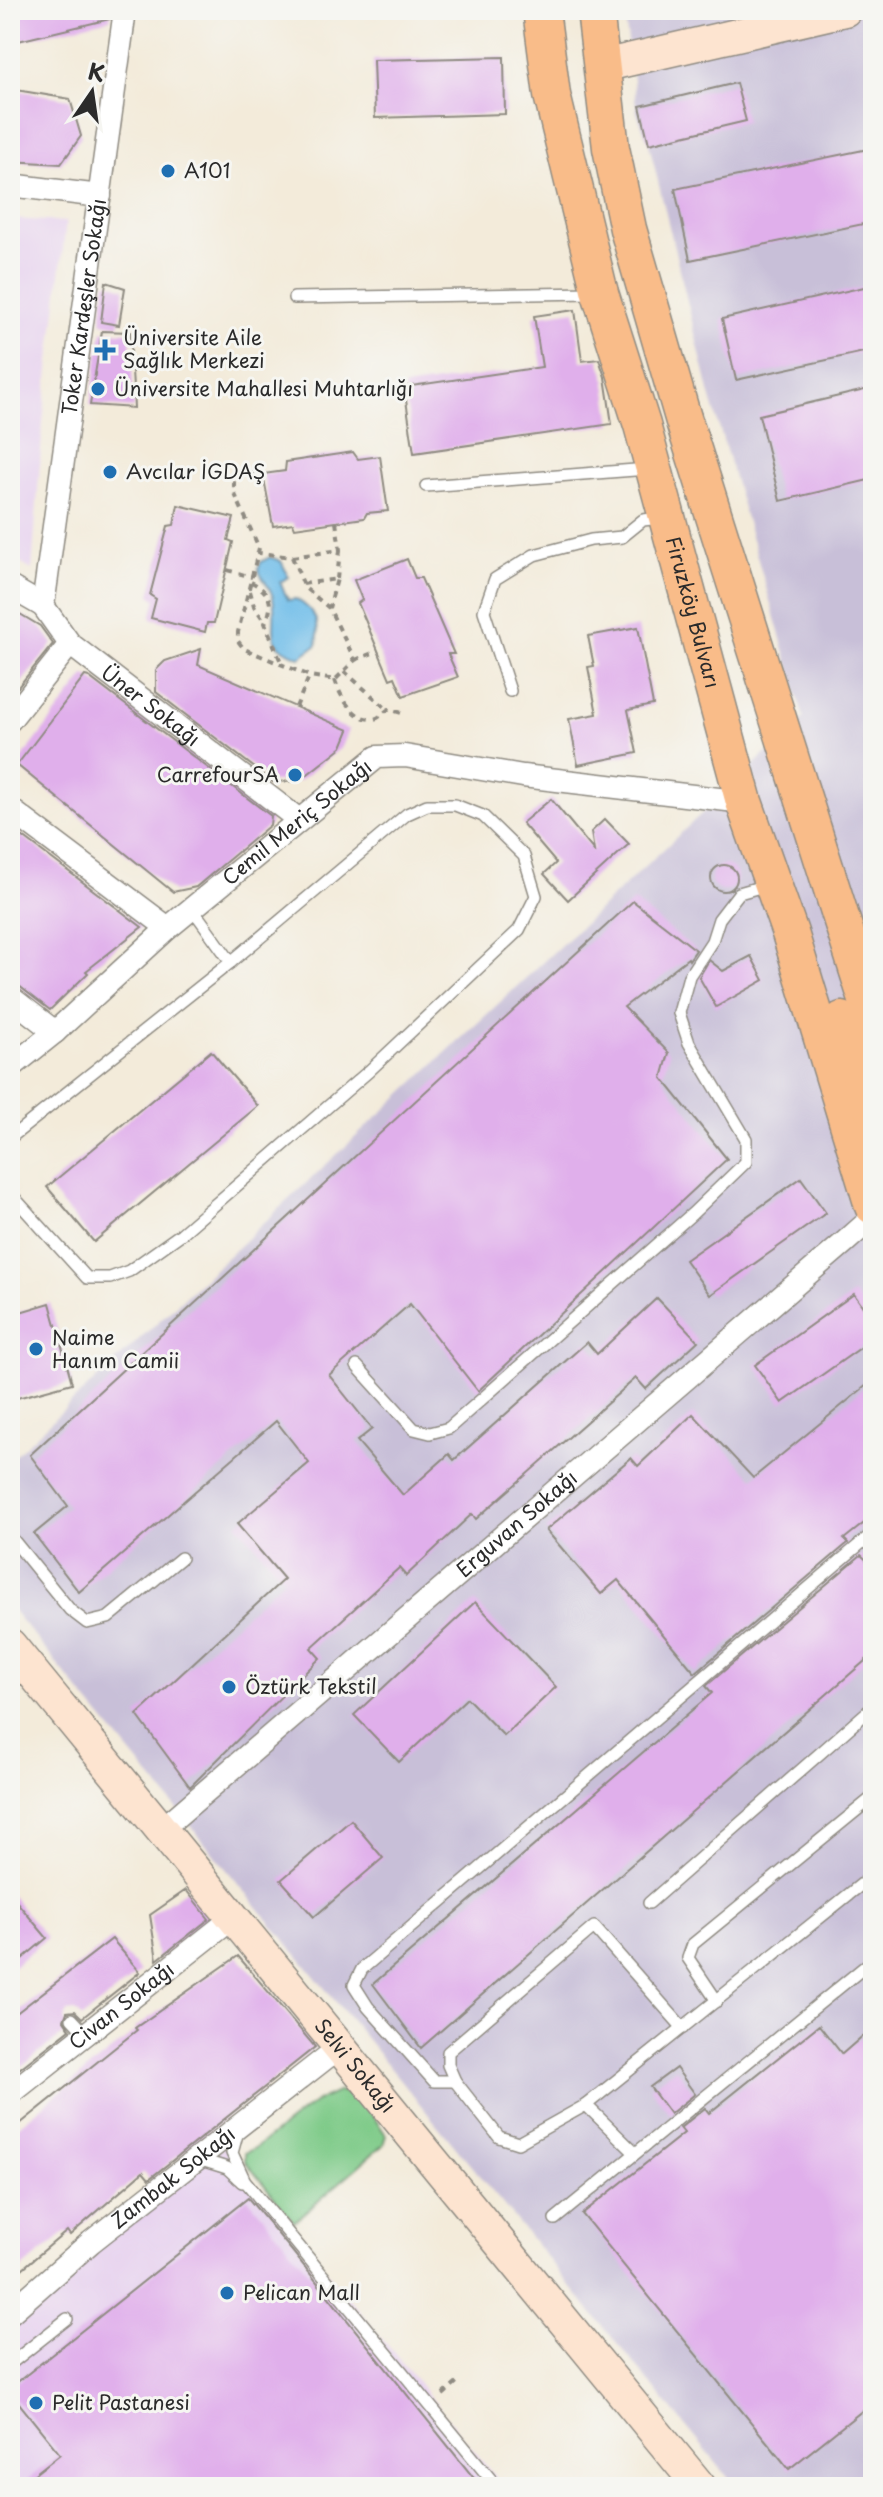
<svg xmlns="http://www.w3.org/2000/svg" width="883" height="2497" font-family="'Playpen Sans',sans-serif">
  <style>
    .built { fill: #e7d2ef }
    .industrial { fill: #c8bfd8 }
    .green { fill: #7eca88; stroke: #547a5a; stroke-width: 2 }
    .water { fill: #6fbde9; stroke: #4d748a; stroke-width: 2 }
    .building { fill: #e0afeb }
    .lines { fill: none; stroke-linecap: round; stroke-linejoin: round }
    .lane-casing { stroke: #8f8b82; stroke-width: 14 }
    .street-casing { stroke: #8f8b82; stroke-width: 25 }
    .secondary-casing { stroke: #8f8b82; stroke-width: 35 }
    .primary-casing { stroke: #8f8b82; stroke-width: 39 }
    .path { stroke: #8f8b82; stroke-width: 4; stroke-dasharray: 6 6; stroke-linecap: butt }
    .lane { stroke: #fff; stroke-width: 11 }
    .street { stroke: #fff; stroke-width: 22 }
    .secondary { stroke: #fde4d0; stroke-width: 32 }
    .primary { stroke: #f9bc89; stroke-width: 36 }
    .poi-dot { fill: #1f6fb2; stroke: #f6f6f2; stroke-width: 3 }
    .labels { text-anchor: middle; stroke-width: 6; stroke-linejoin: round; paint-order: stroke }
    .poi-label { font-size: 20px; fill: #2b2b2b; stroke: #f6f6f2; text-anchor: start }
    .street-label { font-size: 20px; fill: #2b2b2b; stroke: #f6f6f2 }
  </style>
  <rect width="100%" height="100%" fill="#f6f6f2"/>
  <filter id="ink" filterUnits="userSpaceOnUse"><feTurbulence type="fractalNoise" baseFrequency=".0125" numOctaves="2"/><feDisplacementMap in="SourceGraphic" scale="16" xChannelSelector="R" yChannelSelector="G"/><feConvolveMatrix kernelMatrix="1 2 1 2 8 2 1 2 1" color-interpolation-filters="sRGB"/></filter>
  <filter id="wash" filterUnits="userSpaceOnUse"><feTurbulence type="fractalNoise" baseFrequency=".006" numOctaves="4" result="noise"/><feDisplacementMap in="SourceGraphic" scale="32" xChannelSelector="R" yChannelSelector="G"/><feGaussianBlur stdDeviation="1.8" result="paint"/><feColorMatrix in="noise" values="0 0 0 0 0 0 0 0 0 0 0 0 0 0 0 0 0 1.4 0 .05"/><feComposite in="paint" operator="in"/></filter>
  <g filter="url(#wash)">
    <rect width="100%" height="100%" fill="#f3ebda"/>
    <g class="built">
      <polygon points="10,219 66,222 43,422 32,570 10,557"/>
      <polygon points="224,2146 504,2487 10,2487 10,2314"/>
    </g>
    <polygon class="industrial" points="624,10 873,10 873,2487 736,2487 10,1607 10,1460 804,718 710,395 649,144 637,113"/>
    <path class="green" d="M339 2091C360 2096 375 2118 386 2135L383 2145 294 2222 245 2161V2153L255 2148 315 2102Z"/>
    <path class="water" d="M270 557 281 561 289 577 280 582 288 600 296 599C316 611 320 623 317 645L300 657C261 644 279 628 273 598 271 587 262 580 258 569L261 562Z"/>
    <g id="blocks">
      <g class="building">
        <polygon points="10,10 111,10 110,19 10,43"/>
        <polygon points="504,57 505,114 375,118 373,60"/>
        <polygon points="736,83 746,121 649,144 640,106"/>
        <polygon points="10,89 70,99 81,136 61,164 10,161"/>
        <polygon points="873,148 873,222 690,260 675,189"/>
        <polygon points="106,282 125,288 119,325 101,322"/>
        <polygon points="873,285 873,350 736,380 722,319"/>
        <polygon points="575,310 582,361 599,359 605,377 612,424 414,453 404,387 542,367 534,316"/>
        <polygon points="102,331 130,332 134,408 90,405"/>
        <polygon points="873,388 873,479 780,501 759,415"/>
        <polygon points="353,452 358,459 380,456 388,511 367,513 364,518 336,522 295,528 293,523 273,526 263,474 285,471 286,462"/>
        <polygon points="178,505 234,518 228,540 233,542 214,623 207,623 205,632 151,618 156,599 150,595 168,526 174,525"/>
        <polygon points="407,559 415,578 421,578 454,654 448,654 458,677 403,696 395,677 390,679 358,603 362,600 354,580"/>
        <polygon points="10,608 40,626 53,644 10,697"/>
        <polygon points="638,627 653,705 628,710 637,753 578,765 569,719 597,714 588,667 594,666 588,636"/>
        <polygon points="201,649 198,665 349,730 342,747 299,781 273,782 156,692 156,670 165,661"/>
        <polygon points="85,676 89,677 271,816 270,825 196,887 173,892 17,765"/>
        <polygon points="551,799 594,851 591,832 605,819 629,844 568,900 544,874 556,863 522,823"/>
        <polygon points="10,827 142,927 86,971 88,973 50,1010 19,986 10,983"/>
        <circle cx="724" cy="878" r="13"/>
        <polygon points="633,901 696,950 689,960 688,958 624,1007 669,1053 662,1078 727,1159 478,1391 410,1304 329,1375 372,1429 357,1441 403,1495 449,1454 454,1460 587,1342 597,1354 657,1298 698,1341 646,1389 636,1378 476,1519 472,1514 406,1576 399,1568 311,1648 320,1658 190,1787 137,1715 284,1579 237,1524 309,1463 276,1421 79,1592 34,1534 68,1506 30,1455"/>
        <polygon points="751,956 764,980 716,1007 699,977 709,960 723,971"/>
        <polygon points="211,1051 258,1106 94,1242 47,1187"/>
        <polygon points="801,1178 826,1213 710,1295 685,1260"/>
        <polygon points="854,1294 873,1321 873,1339 782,1403 755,1365"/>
        <polygon points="50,1303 72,1383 10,1400 10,1315"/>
        <polygon points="873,1380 873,1516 844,1539 848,1543 695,1673 618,1580 601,1594 546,1530 631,1458 638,1466 693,1414 753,1478"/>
        <polygon points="861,1555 873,1566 873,1654 421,2048 373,1984 712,1693 706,1686"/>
        <polygon points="475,1602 556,1687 504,1736 467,1698 399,1762 354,1715"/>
        <polygon points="351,1820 383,1858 314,1917 281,1880"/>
        <polygon points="186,1890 209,1919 157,1960 150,1915"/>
        <polygon points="10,1894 47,1938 10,1969"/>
        <polygon points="112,1939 140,1972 82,2018 75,2011 67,2012 64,2020 70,2029 10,2076 10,2018"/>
        <polygon points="238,1956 315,2047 149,2179 143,2172 70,2235 67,2231 10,2279 10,2132 137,2030 135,2028"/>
        <polygon points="819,2025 842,2054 873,2027 873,2402 789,2469 582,2214 684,2133 680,2128 705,2108 709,2113"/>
        <polygon points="676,2068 695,2094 670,2114 650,2087"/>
        <polygon points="248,2198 292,2251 481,2487 18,2487 60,2454 10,2392 10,2388"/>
      </g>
    </g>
  </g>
  <g filter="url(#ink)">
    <use href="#blocks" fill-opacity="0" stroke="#8f8b82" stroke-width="2"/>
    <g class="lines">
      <defs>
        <g id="lane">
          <polyline points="294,298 593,293"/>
          <polyline points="426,486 648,469"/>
          <polyline points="510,691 484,611 495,579 534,555 591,540 622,537 643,520 661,518"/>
          <polyline points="192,908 231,962"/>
          <polyline points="10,1138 231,962 407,814 427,805 455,805 483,816 524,856 536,896 519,930 369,1071 181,1234 129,1271 110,1278 87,1278 10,1193"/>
          <polyline points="357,1366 414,1429 430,1433 449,1428 692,1214 746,1162 746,1139 689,1043 679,1013 689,976 712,941 719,919 739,893 767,885"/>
          <polyline points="10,1536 70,1610 87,1623 108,1618 181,1558"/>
          <polyline points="649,1903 873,1707"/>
          <polyline points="717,2001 688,1958 693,1944 873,1797"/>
          <polyline points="72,2019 86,2034"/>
          <polyline points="455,2081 434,2081 368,2007 354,1985 362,1969 873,1533"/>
          <polyline points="586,2105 873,1875"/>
          <polyline points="238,2131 232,2153 244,2179"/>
          <polyline points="634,2152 586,2105 518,2143 499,2137 455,2081 448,2065 448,2052 594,1927 683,2028"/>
          <polyline points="198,2159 227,2168 242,2182"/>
          <polyline points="238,2178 246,2182 497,2487"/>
          <polyline points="555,2219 873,1960"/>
          <polyline points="10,2364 67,2319"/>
        </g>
        <g id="street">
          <polyline points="10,185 100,196"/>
          <path id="s1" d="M10 587 43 606 70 644 299 820"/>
          <path id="s2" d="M43 606 125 10"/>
          <polyline points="10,720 70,644"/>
          <polyline points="10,809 168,928"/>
          <polyline points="10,997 55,1032"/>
          <path id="s3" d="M10 1068 55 1032 168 928 377 757 405 756 523 776 744 802"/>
          <path id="s4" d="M162 1829 845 1242 863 1226 873 1222"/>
          <path id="s5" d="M10 2094 234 1917"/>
          <path id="s6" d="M10 2313 91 2242 341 2046"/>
        </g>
        <g id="secondary">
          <polyline points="602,66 845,10"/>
          <path id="s7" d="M10 1645 700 2487"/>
        </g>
        <g id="primary">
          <path id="s8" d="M541 10 552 95 600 293 642 425 744 802 790 933 873 1206"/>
          <polyline points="595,10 611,148 628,229 683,418 873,1019"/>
          <polyline points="842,1020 868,1102 873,1109"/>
        </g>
      </defs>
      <use href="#lane" class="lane-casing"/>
      <use href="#street" class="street-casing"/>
      <use href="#secondary" class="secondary-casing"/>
      <use href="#primary" class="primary-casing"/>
      <g class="path">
        <polyline points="255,473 242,474 234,481 234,492 259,548 238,632 238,641 244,649 310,676 335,680 355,660 329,608 305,588 292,557 259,553"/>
        <polyline points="336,522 340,550"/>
        <polyline points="292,557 340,550 337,579"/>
        <polyline points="227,570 252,577"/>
        <path d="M251 582C270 591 275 605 265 623L281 662"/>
        <polyline points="303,584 337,579 329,608"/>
        <polyline points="250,591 254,606 265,622"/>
        <polyline points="355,660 378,651"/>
        <polyline points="344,671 387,709"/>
        <path d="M335 680C340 696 353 720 373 719 380 719 383 712 389 709L405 714"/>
        <polyline points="296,707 309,677"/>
        <polyline points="443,2395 458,2382"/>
      </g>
      <use href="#lane" class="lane"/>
      <use href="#street" class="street"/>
      <use href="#secondary" class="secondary"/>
      <use href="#primary" class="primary"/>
    </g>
  </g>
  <g class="poi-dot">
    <circle cx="168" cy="171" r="8"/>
    <path d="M101 338h8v8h8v8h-8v8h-8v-8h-8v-8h8z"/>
    <circle cx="98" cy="389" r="8"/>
    <circle cx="110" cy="472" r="8"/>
    <circle cx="295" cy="775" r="8"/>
    <circle cx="36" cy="1349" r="8"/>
    <circle cx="229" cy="1687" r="8"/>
    <circle cx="227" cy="2293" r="8"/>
    <circle cx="36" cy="2403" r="8"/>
  </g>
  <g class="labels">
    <g class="poi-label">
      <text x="184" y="178">A101</text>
      <text x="123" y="345">Üniversite Aile<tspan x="123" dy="23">Sağlık Merkezi</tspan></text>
      <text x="114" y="396">Üniversite Mahallesi Muhtarlığı</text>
      <text x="126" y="479">Avcılar İGDAŞ</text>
      <text x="279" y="782" text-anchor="end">CarrefourSA</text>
      <text x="52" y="1345">Naime<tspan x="52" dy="23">Hanım Camii</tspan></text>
      <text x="245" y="1694">Öztürk Tekstil</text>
      <text x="243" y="2300">Pelican Mall</text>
      <text x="52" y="2410">Pelit Pastanesi</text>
    </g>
    <g class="street-label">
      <text dy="7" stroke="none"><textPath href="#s2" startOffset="302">Toker Kardeşler Sokağı</textPath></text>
      <text dy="7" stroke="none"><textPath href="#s8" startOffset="622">Firuzköy Bulvarı</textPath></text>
      <text dy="7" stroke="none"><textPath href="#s1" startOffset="186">Üner Sokağı</textPath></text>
      <text dy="7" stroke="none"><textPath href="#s3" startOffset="378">Cemil Meriç Sokağı</textPath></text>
      <text dy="7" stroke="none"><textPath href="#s4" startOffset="468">Erguvan Sokağı</textPath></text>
      <text dy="7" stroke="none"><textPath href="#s5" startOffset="142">Civan Sokağı</textPath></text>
      <text dy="7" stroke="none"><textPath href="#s7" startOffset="544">Selvi Sokağı</textPath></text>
      <text dy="7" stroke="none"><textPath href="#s6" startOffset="212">Zambak Sokağı</textPath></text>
    </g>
  </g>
  <rect width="883" height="2497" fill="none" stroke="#f6f6f2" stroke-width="40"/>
  <g transform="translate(92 92) rotate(13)" stroke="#f6f6f2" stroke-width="6" paint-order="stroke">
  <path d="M0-6L14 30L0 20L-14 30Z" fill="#2b2b2b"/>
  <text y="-12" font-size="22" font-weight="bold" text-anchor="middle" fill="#2b2b2b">K</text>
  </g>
</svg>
